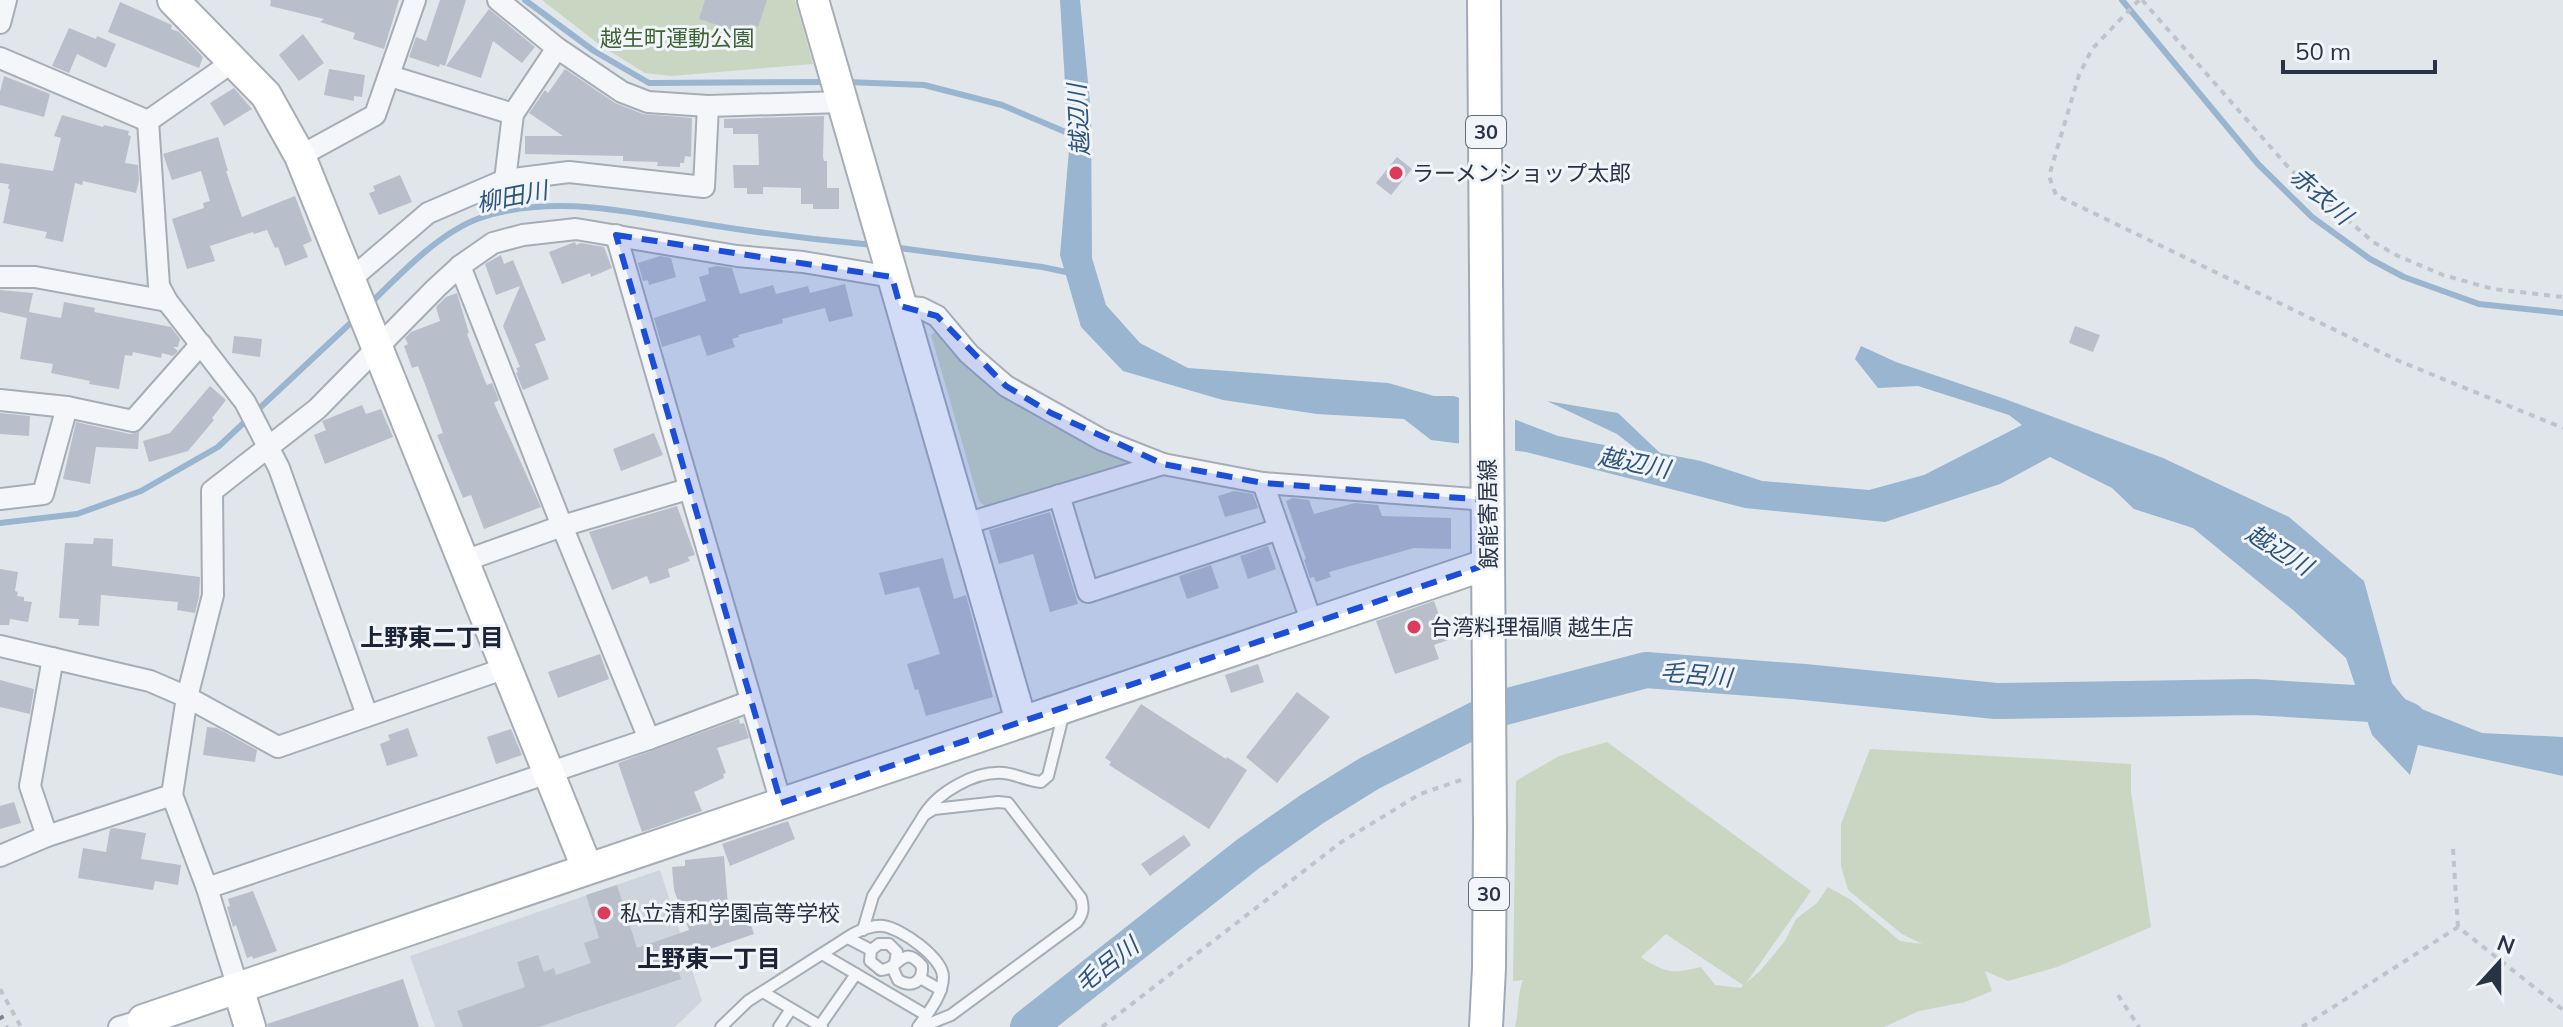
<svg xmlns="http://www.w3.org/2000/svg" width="2563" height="1027" font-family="Mulish,'Noto Sans JP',sans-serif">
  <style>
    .built { fill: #cfd5de }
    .green { fill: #c8d6c2; fill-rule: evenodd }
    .water { fill: #99b5cf }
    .pier { fill: #e1e6eb }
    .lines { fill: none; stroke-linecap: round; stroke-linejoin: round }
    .stream { stroke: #99b5cf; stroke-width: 6 }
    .river { stroke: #99b5cf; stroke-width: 36 }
    .building { fill: #b8bfca }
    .lane-casing { stroke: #a6adb6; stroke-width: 14 }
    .street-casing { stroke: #a6adb6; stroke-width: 24 }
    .secondary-casing { stroke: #a6adb6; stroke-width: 34 }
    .primary-casing { stroke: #9faab8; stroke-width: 36 }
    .path { stroke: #c0c4ca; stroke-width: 4; stroke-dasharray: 6 6; stroke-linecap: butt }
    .lane { stroke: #f5f6f9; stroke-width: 10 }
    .street { stroke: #f5f6f9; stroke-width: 20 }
    .secondary { stroke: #fff; stroke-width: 30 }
    .primary { stroke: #fff; stroke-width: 32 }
    .rail { stroke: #798597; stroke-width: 6; stroke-dasharray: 4 8; stroke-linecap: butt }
    .marked { fill: #1d4ed8; fill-opacity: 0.2; stroke: #1d4ed8; stroke-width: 6; stroke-dasharray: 16 10; stroke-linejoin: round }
    .poi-dot { fill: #dc3b5a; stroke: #f1f4f8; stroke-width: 3 }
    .labels { text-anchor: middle; stroke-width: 6; stroke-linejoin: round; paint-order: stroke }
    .shield { fill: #f1f4f8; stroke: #646e7b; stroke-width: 2 }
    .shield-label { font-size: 20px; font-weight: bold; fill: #283445 }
    .park-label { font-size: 22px; fill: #3e6233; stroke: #f1f4f8 }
    .poi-label { font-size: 22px; fill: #283445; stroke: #f1f4f8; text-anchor: start }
    .street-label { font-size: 22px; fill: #283445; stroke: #f1f4f8 }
    .water-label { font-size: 24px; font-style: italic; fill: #2d547d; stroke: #f1f4f8 }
    .neighbourhood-label { font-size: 24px; font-weight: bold; fill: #1a2436; stroke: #f1f4f8 }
  </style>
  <rect width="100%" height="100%" fill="#e1e6eb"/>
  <polygon class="built" points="660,870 702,1001 675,1027 435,1027 410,956"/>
  <g class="green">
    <polygon points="542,0 795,0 813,64 671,76 645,73 600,45"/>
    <path d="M937 331C989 395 1045 429 1123 456L1125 465 986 507 979 501 931 335Z"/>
    <path d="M1607 742 1811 891 1746 983 1760 971 1785 941 1796 919 1817 903 1828 887 1851 900 1900 941 1922 944 1902 934 1848 890 1841 866V824L1870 749 2131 764V792L2151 927 2057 967 2008 981 1985 971 1992 991 1965 1002 1919 1011 1884 1027H1515C1519 1011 1517 996 1523 980L1513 981 1516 781 1559 756ZM1666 934 1743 985 1741 988 1715 985 1701 967C1673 974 1664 973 1641 957Z"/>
  </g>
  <polygon class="water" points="1060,0 1080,0 1091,113 1092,258 1106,305 1140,343 1188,368 1388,383 1434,396 1454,396 1558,436 1640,452 1617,434 1547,401 1618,413 1660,453 1701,461 1762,481 1869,490 1924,475 2022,425 2009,415 1918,386 1878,388 1855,359 1861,346 1896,362 2005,399 2163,458 2289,517 2364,581 2392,683 2409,704 2482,733 2563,737 2563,776 2418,745 2410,775 2372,735 2346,658 2293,610 2193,528 2134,509 2112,488 2050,457 2000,484 1885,522 1745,508 1526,452 1431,440 1404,419 1317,414 1223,400 1123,371 1081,327 1060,255 1069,150"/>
  <polygon class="pier" points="1459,394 1515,415 1515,455 1459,448"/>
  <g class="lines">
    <g class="stream">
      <polyline points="525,0 594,51 649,83 828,82"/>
      <polyline points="2122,0 2258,164 2312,217 2370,259 2404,277 2479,304 2563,313"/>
      <polyline points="847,82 924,85 1002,105 1075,136"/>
      <polyline points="892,247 1042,267 1071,273"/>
      <path d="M370 304C400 274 440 232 480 218 553 193 631 213 704 224 760 233 816 240 873 245"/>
      <polyline points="0,523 77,514 141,491 218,447 357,317"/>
    </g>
    <polyline class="river" points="1028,1027 1248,854 1312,809 1370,773 1497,709 1646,670 1804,682 1996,701 2253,697 2371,704 2408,720"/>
  </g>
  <g class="building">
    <polygon points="271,0 399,0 384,49 353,39 355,33 320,22 324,19 270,6"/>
    <polygon points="440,0 466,0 445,66 440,64 439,67 409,57 416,37 426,41"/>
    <polygon points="705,0 767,0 758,27 750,24 748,31 734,27 733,30 699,19"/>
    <polygon points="120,2 172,25 171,29 179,32 203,57 199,68 108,32"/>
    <polygon points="489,9 535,47 522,63 493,41 481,78 446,66"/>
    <polygon points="69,28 96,39 97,36 116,44 106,68 77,54 69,73 52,66"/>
    <polygon points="303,34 324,63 299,81 279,55"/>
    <polygon points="329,69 365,75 362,97 354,96 354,101 324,95"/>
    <polygon points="565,69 615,103 643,114 692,118 691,157 685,156 684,163 680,163 680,167 657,166 658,162 623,161 623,156 525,154 525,136 563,136 529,113 545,90 548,93"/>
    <polygon points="4,76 50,94 44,117 0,105 0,92"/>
    <polygon points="234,88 252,109 224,126 210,103"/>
    <polygon points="62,115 103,127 104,125 129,131 128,135 131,136 125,163 138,165 139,180 136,193 83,181 82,185 75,183 63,242 45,238 47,232 3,223 10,189 8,189 9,184 0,183 0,163 53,171 61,138 54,136"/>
    <polygon points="824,116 823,157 824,161 827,161 827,188 839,188 839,209 813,209 813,204 801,204 801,188 763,187 763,194 747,194 747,188 734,188 733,165 759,165 758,134 733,134 733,128 724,128 724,119"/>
    <polygon points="218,137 228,171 226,171 242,217 295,196 312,241 303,245 308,257 285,266 278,247 275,248 267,230 254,234 253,232 210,246 215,261 187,269 172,219 204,208 203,203 210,201 201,171 172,180 163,154"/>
    <polygon points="1397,157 1412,169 1391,195 1376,183"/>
    <polygon points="400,175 412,202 379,215 369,193 375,191 373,186"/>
    <polygon points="575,242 576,245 581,243 604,247 612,268 591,277 590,273 562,284 549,252"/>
    <polygon points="501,255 504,264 513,260 546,340 535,344 549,379 523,390 516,373 518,372 516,368 520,367 503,326 520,286 496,295 485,264"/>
    <polygon points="660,256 671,258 676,277 649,285 648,280 643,281 638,263"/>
    <polygon points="717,266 732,268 740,294 773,285 776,294 808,286 810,293 845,284 853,316 829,322 825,308 782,319 783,323 738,335 739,337 732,339 735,347 707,356 700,335 662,347 654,318 706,301 699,277 709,274 708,268"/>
    <polygon points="0,290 33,293 29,312 61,318 64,302 95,308 94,312 171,327 180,339 178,347 173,347 178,351 173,356 162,353 161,358 133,352 132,356 125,355 119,389 89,384 90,381 51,373 53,364 20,359 27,318 0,312"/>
    <polygon points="457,293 469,333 467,334 485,381 487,385 492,383 499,400 494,403 541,507 484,529 471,495 463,498 437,435 443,433 426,387 418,366 412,368 404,346 408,344 405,338 411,332 440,321 436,307 446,297"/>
    <polygon points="2075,326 2100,335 2093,352 2069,343"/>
    <polygon points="234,336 262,339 260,357 232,353"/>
    <polygon points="210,386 226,400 212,418 214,420 188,451 149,462 143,441 170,433"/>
    <polygon points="362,405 366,414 381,409 393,437 325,464 314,435 326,430 322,421"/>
    <polygon points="0,413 30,416 29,436 0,434"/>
    <polygon points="76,422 130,434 139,432 138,449 96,447 90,484 63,479"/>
    <polygon points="654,433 663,455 621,471 613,449"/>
    <polygon points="1234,491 1253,494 1258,508 1225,517 1218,496"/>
    <polygon points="1293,498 1309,500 1314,514 1355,503 1378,505 1382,516 1451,518 1451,549 1414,548 1329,572 1331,577 1316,582 1314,577 1310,578 1304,560 1306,559 1286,501"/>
    <polygon points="677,506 695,555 688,557 690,561 668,569 670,577 650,584 647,576 612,590 589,532"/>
    <polygon points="1050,512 1078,604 1050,612 1033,554 999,564 989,530"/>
    <polygon points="94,538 113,539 112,566 200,577 199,597 195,613 177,610 178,602 101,595 99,626 78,625 79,619 59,618 65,543 93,544"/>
    <polygon points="1268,546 1276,569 1248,579 1240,556"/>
    <polygon points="943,558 954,599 966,595 993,697 926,716 918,689 915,690 907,664 940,654 919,587 885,595 879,573"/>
    <polygon points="1211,565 1219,588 1187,599 1179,576"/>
    <polygon points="0,569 18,572 15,591 18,592 17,596 24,597 24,601 32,602 28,622 10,619 9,625 0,625"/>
    <polygon points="1434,601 1448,640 1434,645 1439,659 1395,674 1376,621"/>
    <polygon points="600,654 609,679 558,698 548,672"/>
    <polygon points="1258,664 1264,682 1231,693 1225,675"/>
    <polygon points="0,680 34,689 30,714 0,707"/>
    <polygon points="1297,692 1330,717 1277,783 1246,757"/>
    <polygon points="1141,704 1226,759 1227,757 1247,770 1209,829 1109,765 1111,762 1105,758"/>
    <polygon points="739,719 740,724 744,723 749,738 717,748 726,773 723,774 724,778 694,792 702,811 642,832 618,763"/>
    <polygon points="207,727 217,728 257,750 255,762 203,755"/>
    <polygon points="408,728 418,756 387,766 380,744 390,740 388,735"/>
    <polygon points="511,729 522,755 496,764 487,737"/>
    <polygon points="14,802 21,823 0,829 0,806"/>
    <polygon points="788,821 795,839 730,866 722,844"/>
    <polygon points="114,828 146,833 141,859 181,865 178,885 155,881 153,890 78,878 83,848 106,852 110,829"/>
    <polygon points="1184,835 1191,845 1150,876 1141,864"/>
    <polygon points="724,856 728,906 743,901 754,934 675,961 681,979 539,1027 463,1027 457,1011 525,987 517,962 538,955 544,972 554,968 556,975 591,963 584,943 599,938 586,895 617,885 637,948 689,930 674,890 672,867 685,866 685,860"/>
    <polygon points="253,891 277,951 253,959 252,956 247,958 236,925 233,927 227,907 230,906 228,899"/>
    <polygon points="403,979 419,1027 268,1027 267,1024"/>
  </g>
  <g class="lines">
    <defs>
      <g id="lane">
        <polyline points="863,930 873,896 924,815"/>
        <polyline points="848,938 871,950"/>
        <polyline points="822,954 926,1015"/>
        <path d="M895 963 893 969 898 980C911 988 923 983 922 966 903 943 900 969 881 970L870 961 871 950 879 944H889L897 952 895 963"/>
        <polyline points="920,978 941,990"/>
        <polyline points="763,992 822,1027"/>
        <path d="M721 1027 748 1001 853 934C861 930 874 925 883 926 901 928 943 958 943 977 943 995 928 1013 918 1027"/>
        <polyline points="779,1027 791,1009"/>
        <polyline points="819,1027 856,974"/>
        <path d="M921 1027 951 1015 1077 922C1083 914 1084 908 1081 898L1008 803 998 802 934 809 924 815C938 792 975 771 1003 773 1016 774 1028 781 1041 782L1048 776 1064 712"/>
      </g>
      <g id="street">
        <polyline points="498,0 557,48 622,92 648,102 708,106 843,102"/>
        <polyline points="0,23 6,0"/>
        <polyline points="0,58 148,121"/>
        <polyline points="390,76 513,114"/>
        <polyline points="148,121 159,286 167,301 245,402 279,468 367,715"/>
        <polyline points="148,121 234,61"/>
        <polyline points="300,156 375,115 415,0"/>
        <polyline points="505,180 513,114 557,48"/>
        <polyline points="616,235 781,803"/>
        <polyline points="460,266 562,526 649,739"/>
        <polyline points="0,277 35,277 167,301"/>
        <polyline points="351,279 428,213 505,180 569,172 704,187 708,106"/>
        <polyline points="900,306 921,308 937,316 969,354 1006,386 1102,440 1163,464 1263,483 1487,500"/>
        <polyline points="0,400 67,407 133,421 201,344"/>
        <polyline points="1263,483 1312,623"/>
        <polyline points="1059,495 1088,592 1279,529"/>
        <polyline points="0,499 43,494 67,407"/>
        <polyline points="965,524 1163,464"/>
        <polyline points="464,561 562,526 688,489"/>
        <polyline points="0,646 150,681 187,697 278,747 506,668"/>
        <polyline points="47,836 30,786 53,658"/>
        <polyline points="0,856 47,836 172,795"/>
        <polyline points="207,888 649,739 751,701"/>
        <polyline points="238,988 207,888 172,795 187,697 213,595 212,491 317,409 436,288 460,266 493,243 523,235 576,229 737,256 803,262 892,277"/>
        <polyline points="119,1027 143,1020"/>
      </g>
      <g id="secondary">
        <polyline points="173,0 266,95 300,156 587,868"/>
        <polyline points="813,0 1021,721"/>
        <polyline points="238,988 250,1027"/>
        <polyline points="143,1020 1488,564"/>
      </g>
      <polyline id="primary" points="1484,0 1490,829 1489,968 1486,1027"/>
    </defs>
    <use href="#lane" class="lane-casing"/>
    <use href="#street" class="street-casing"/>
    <use href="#secondary" class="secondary-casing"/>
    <use href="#primary" class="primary-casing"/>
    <g class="path">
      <polyline points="2139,0 2092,49 2079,75 2049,176 2056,195 2399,361 2563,428"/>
      <polyline points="2142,0 2289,168 2373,242 2398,256 2443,275 2493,289 2563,297"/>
      <polyline points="2453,849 2458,927"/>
      <polyline points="0,989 21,1027"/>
      <polyline points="2118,995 2139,1027"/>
      <polyline points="1102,1027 1340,843 1420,794 1464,779"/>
      <polyline points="2302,1027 2458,927 2563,1010"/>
    </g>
    <use href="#lane" class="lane"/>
    <use href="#street" class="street"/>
    <use href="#secondary" class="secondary"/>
    <use href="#primary" class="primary"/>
    <polyline class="rail" points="0,1016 6,1027"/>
  </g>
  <path class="marked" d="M616 235 892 277 900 306 937 316 1006 386 1051 413 1163 464 1263 483 1487 500 1488 564 781 803Z"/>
  <g class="poi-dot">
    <circle cx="1396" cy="173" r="8"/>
    <circle cx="1414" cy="627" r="8"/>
    <circle cx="604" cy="913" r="8"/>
  </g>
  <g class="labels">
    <g class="shield">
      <rect x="1466" y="116" width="40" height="32" rx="6"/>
      <rect x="1469" y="878" width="40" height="32" rx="6"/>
    </g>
    <g class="shield-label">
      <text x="1486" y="139">30</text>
      <text x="1489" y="901">30</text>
    </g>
    <g class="park-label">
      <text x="677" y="46">越生町運動公園</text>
    </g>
    <g class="poi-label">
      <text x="1412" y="181">ラーメンショップ太郎</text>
      <text x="1430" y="635">台湾料理福順 越生店</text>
      <text x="620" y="921">私立清和学園高等学校</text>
    </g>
    <g class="street-label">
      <text transform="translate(1488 514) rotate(-91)" y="8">飯能寄居線</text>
    </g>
    <g class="water-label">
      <text transform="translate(1079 120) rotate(-93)" y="8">越辺川</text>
      <text transform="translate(2321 196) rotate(41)" y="8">赤衣川</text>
      <text transform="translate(512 197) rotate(-11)" y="8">柳田川</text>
      <text transform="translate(1634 463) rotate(11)" y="8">越辺川</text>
      <text transform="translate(2279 550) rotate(32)" y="8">越辺川</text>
      <text transform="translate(1696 675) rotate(5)" y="8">毛呂川</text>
      <text transform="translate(1107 965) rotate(-38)" y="8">毛呂川</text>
    </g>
    <g class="neighbourhood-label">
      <text x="432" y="646">上野東二丁目</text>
      <text x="709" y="967">上野東一丁目</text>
    </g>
  </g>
  <g transform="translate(2499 963) rotate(21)" stroke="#f1f4f8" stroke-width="6" paint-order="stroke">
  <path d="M0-6L14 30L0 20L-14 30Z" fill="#283445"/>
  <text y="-12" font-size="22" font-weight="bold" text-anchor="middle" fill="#283445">N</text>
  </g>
  <path d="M2283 60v12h152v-12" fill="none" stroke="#283445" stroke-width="4"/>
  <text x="2295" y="60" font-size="24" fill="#283445" stroke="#f1f4f8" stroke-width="6" paint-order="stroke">50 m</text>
</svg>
